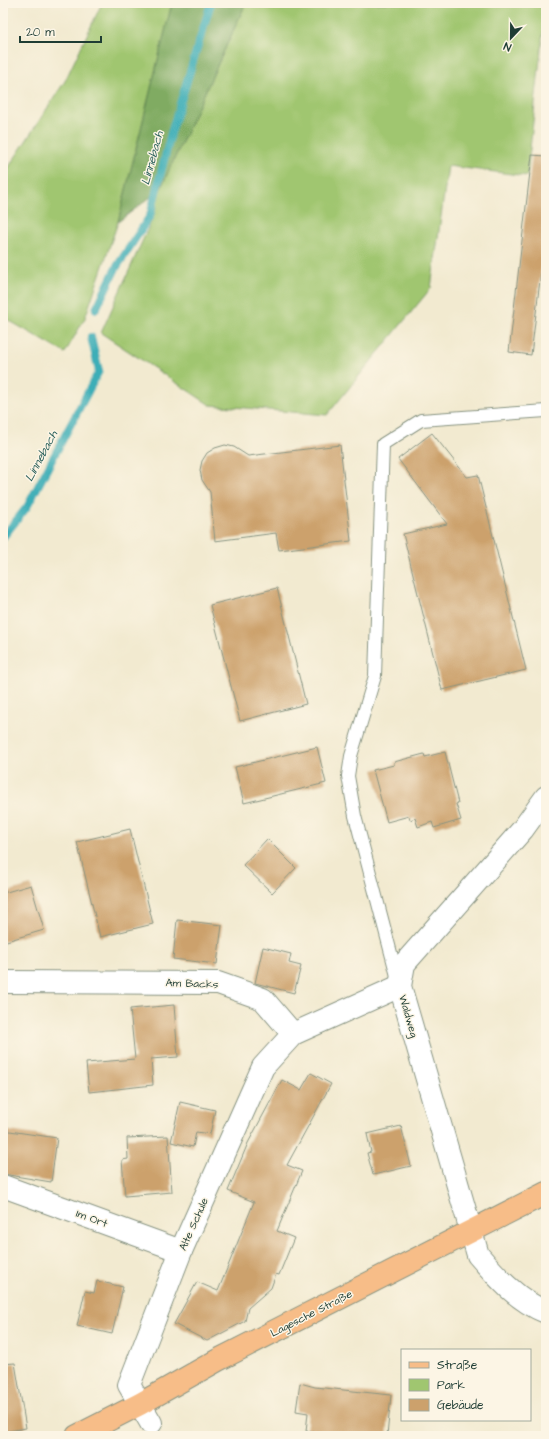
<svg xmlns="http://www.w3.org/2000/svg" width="549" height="1439" font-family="'Architects Daughter',sans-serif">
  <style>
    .green { fill: #a0c670; stroke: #608252 }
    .forest { fill: #80ab62; stroke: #50744b }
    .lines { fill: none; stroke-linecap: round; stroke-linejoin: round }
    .stream { stroke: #3daeb7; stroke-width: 8 }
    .building { fill: #cca16c }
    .service-casing { stroke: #889482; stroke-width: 14 }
    .minor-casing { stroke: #889482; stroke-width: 24 }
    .primary-casing { stroke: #889482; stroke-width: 24 }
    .service { stroke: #fff; stroke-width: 12 }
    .minor { stroke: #fff; stroke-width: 22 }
    .primary { stroke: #f7bd88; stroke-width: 22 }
    .labels { text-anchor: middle; stroke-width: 3; stroke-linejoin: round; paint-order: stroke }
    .street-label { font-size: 11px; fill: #1f3d34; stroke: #fcf5e5 }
    .water-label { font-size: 12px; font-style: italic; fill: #285f5b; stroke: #fcf5e5 }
  </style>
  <rect width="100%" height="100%" fill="#fcf5e5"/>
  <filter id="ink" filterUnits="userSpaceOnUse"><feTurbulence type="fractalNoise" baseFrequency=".025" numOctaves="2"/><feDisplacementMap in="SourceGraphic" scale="8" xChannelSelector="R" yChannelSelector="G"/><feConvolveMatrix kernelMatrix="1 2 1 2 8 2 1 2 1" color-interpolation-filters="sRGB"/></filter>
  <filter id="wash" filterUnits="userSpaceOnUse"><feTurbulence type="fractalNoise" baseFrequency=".012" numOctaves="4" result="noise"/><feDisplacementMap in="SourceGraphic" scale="16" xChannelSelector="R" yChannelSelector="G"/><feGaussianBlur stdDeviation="0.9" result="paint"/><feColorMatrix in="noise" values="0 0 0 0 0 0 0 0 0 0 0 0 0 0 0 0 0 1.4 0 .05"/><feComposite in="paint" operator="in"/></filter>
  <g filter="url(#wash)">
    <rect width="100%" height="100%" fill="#f2ead0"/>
    <g class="green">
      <polygon points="102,3 172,3 118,222 85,318 65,353 3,317 3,176 65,81"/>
      <polygon points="246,3 546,3 546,32 543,32 527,176 448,166 431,288 327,415 210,405 101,333 154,215 160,190"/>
    </g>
    <polygon class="forest" points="172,3 246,3 160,190 118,222"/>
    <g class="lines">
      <g class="stream">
        <polyline points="96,309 116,268 150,216 171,133 211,3"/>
        <polyline points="3,537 27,507 99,371 91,337"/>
      </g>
    </g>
    <g id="blocks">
      <g class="building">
        <polygon points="532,155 546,156 546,230 531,355 509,352"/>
        <polygon points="432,433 467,477 478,475 526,670 442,690 403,534 447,524 398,459"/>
        <polygon points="225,445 234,447 248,456 340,445 351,541 279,550 276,533 215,541 210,492 202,480 200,470 202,461 207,453 215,448"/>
        <polygon points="277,588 306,704 240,721 210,605"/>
        <polygon points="317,747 326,783 244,803 235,767"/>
        <polygon points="445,752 458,803 456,804 461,820 434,828 432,822 418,827 415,818 410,820 409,816 387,822 373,770 394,765 394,762 424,754 425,757"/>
        <polygon points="130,829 153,924 100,937 77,842"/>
        <polygon points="267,839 296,868 272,893 243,865"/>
        <polygon points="31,885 44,930 3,942 3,893"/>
        <polygon points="177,920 222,925 217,964 173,959"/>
        <polygon points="263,947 291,954 289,963 301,966 294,993 255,983"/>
        <polygon points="174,1005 178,1057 151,1059 153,1085 89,1092 86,1063 135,1059 130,1009"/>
        <polygon points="311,1073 331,1084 287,1165 302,1171 277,1231 294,1238 279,1275 276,1274 271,1288 248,1308 245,1321 207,1341 174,1324 197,1282 218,1291 254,1202 228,1191 248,1143 282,1080 301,1090"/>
        <polygon points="180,1102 215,1110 210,1134 196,1132 193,1147 171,1142"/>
        <polygon points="401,1126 411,1166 373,1175 367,1153 371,1152 367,1134"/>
        <polygon points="3,1130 57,1138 51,1182 3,1174"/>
        <polygon points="168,1136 172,1192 125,1196 122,1160 128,1159 127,1138"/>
        <polygon points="97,1281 123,1287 112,1334 77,1326 85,1291 94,1293"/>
        <polygon points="15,1363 26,1428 3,1432 3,1364"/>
        <polygon points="300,1383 315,1387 391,1395 387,1436 353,1436 306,1431 308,1413 296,1411"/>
      </g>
    </g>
  </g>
  <g filter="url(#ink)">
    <use href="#blocks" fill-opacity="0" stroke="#889482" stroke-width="1"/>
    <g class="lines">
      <defs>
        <polyline id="service" points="397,976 355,816 348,776 351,756 375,676 383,444 421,420 546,411"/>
        <g id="minor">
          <path d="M546 797 523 829 404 964 400 986 478 1255C498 1278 518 1301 546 1312"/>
          <polyline points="3,982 218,983 263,999 293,1034"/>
          <polyline points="3,1186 181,1251"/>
          <polyline points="151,1423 129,1385 181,1251 263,1067 293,1034 400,986"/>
        </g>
        <polyline id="primary" points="77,1436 140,1404 218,1360 546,1193"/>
      </defs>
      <use href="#service" class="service-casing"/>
      <use href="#minor" class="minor-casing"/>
      <use href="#primary" class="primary-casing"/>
      <use href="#service" class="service"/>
      <use href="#minor" class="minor"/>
      <use href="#primary" class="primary"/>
    </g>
  </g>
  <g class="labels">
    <g class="street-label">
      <text transform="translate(192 983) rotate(2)" y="4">Am Backs</text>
      <text transform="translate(409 1016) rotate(74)" y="4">Waldweg</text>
      <text transform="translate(92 1218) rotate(20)" y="4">Im Ort</text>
      <text transform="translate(193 1224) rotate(-66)" y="4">Alte Schule</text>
      <text transform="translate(311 1313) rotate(-27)" y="4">Lagesche Straße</text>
    </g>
    <g class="water-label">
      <text transform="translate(152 158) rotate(-75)" y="4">Linnebach</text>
      <text transform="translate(41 456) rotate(-62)" y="4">Linnebach</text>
    </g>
  </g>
  <rect width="549" height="1439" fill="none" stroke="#fcf5e5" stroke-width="16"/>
  <rect x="401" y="1349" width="130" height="72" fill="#fcf5e5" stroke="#a4ab9e"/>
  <rect x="409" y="1362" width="20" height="6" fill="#f7bd88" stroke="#a4ab9e"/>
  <text x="437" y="1369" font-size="12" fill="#1f3d34">Straße</text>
  <rect x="409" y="1379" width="20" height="12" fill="#a0c670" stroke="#a4ab9e"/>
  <text x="437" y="1389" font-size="12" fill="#1f3d34">Park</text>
  <rect x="409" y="1399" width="20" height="12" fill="#cca16c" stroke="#a4ab9e"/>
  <text x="437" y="1409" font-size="12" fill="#1f3d34">Gebäude</text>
  <g transform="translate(511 38) rotate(202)" stroke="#fcf5e5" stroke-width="3" paint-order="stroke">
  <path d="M0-3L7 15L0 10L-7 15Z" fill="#1f3d34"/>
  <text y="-6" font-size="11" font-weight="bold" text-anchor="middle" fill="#1f3d34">N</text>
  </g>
  <path d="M20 36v6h81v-6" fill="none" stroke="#1f3d34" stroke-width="2"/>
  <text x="26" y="36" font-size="12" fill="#1f3d34" stroke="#fcf5e5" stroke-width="3" paint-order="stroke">20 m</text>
</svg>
